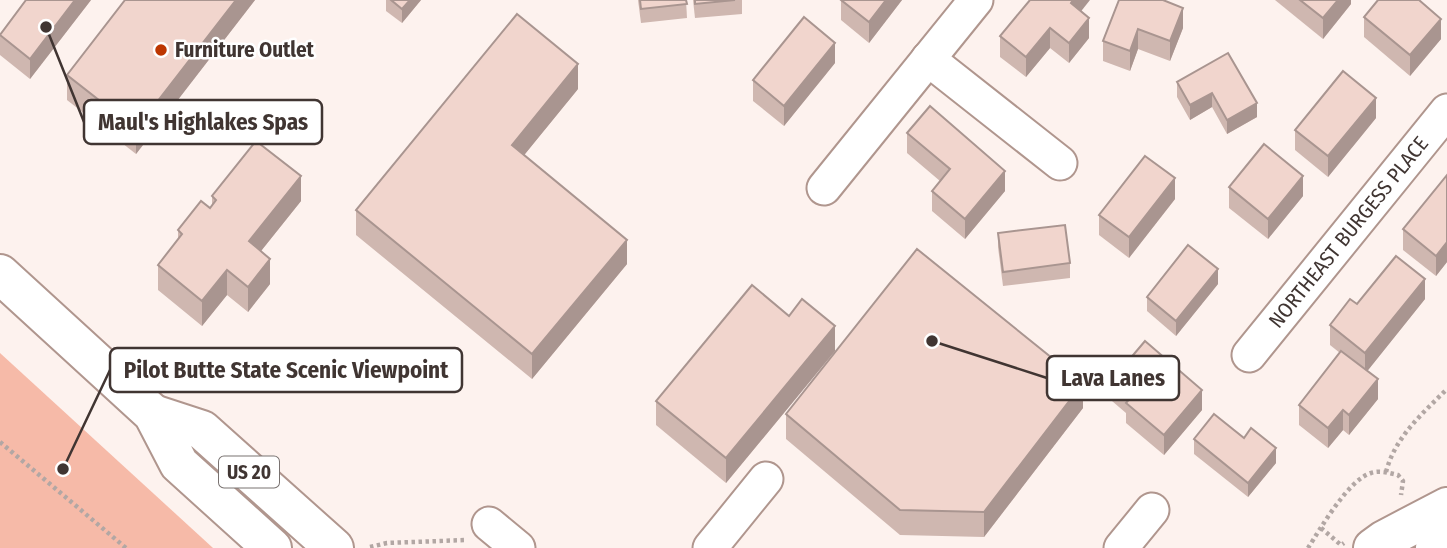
<svg xmlns="http://www.w3.org/2000/svg" width="1447" height="548" font-family="'Fira Sans Condensed',sans-serif">
  <style>
    .green { fill: #f6baa8 }
    .lines { fill: none; stroke-linecap: round; stroke-linejoin: round }
    .minor-casing { stroke: #b0968e; stroke-width: 37 }
    .major-casing { stroke: #b0968e; stroke-width: 42 }
    .path { stroke: #b2a7a4; stroke-width: 4.5; stroke-dasharray: 3.5 3.5; stroke-linecap: butt }
    .minor { stroke: #fff; stroke-width: 33 }
    .major { stroke: #fff; stroke-width: 38 }
    .wall { fill: #cfb7b0 }
    .shaded-wall { fill: #a99590 }
    .building { fill: #f1d5cd; stroke: #a99590; stroke-width: 2 }
    .poi-dot { fill: #bd3600; stroke: #fff; stroke-width: 2.5 }
    .labels { text-anchor: middle; stroke-width: 5; stroke-linejoin: round; paint-order: stroke }
    .shield { fill: #fff; stroke: #797270; stroke-width: 2 }
    .shield-label { font-size: 19px; font-weight: bold; fill: #403532 }
    .poi-label { font-size: 21px; font-weight: bold; fill: #403532; stroke: #fff; text-anchor: start }
    .street-label { font-size: 21px; fill: #403532; stroke: #fff }
    .leader { fill: none; stroke: #403532; stroke-width: 2.5 }
    .callout-dot { fill: #403532; stroke: #fff; stroke-width: 2.5 }
    .callout { fill: #fff; stroke: #403532; stroke-width: 2.5 }
    .callout-label { font-size: 23px; text-anchor: middle; font-weight: bold; fill: #403532 }
  </style>
  <rect width="100%" height="100%" fill="#fdf2ee"/>
  <polygon class="green" points="0,353 213,548 0,548"/>
  <g class="lines">
    <defs>
      <g id="minor">
        <polyline points="928,59 1060,163"/>
        <polyline points="824,188 976,0"/>
        <path id="s1" d="M1249 355 1447 111"/>
        <polyline points="489,524 518,548"/>
        <polyline points="710,548 766,479"/>
        <polyline points="1121,548 1152,510"/>
      </g>
      <g id="major">
        <polyline points="0,274 153,414 179,464 272,548"/>
        <polyline points="153,414 202,430 334,548"/>
        <polyline points="1373,548 1384,540 1447,507"/>
        <polyline points="1435,548 1447,541"/>
      </g>
    </defs>
    <use href="#minor" class="minor-casing"/>
    <use href="#major" class="major-casing"/>
    <g class="path">
      <polyline points="0,442 126,548"/>
      <path d="M1386 472C1395 437 1422 414 1447 389"/>
      <polyline points="1321,528 1341,545 1344,543"/>
      <polyline points="370,547 387,543 466,540"/>
      <path d="M1308 548C1321 528 1348 480 1371 473 1380 470 1389 473 1398 475L1403 481 1401 495"/>
    </g>
    <use href="#minor" class="minor"/>
    <use href="#major" class="major"/>
  </g>
  <g class="wall">
    <polygon points="91,0 30,79 0,55 0,34"/>
    <polygon points="125,0 255,0 136,154 67,100 67,75"/>
    <polygon points="386,0 421,0 402,23 386,11"/>
    <polygon points="638,0 686,0 687,18 641,23"/>
    <polygon points="693,0 742,0 742,14 695,18"/>
    <polygon points="841,0 902,0 869,43 841,20"/>
    <polygon points="1119,0 1183,28 1170,61 1138,49 1130,71 1103,61 1103,41"/>
    <polygon points="1275,0 1351,0 1351,4 1323,39"/>
    <polygon points="1081,11 1089,38 1069,63 1050,48 1026,77 1000,57 1000,36"/>
    <polygon points="1364,17 1441,39 1410,76 1364,37"/>
    <polygon points="1228,53 1257,117 1227,134 1212,107 1190,120 1177,97 1177,82"/>
    <polygon points="835,63 784,126 753,101 753,80"/>
    <polygon points="578,89 524,155 627,264 532,379 356,235 356,210"/>
    <polygon points="1376,118 1328,177 1295,150 1295,130"/>
    <polygon points="907,133 1005,191 965,239 932,211 932,191 940,181 907,153"/>
    <polygon points="1447,175 1447,262 1436,276 1403,250 1403,229"/>
    <polygon points="1229,187 1303,196 1268,239 1229,208"/>
    <polygon points="212,196 301,201 261,251 270,284 248,312 227,295 202,326 158,290 158,265 178,240 178,230 210,208 212,206"/>
    <polygon points="1175,199 1129,258 1099,235 1099,215"/>
    <polygon points="998,233 1070,263 1070,278 1003,286 998,247"/>
    <polygon points="1218,284 1176,336 1147,311 1147,297"/>
    <polygon points="1425,299 1367,371 1378,399 1349,435 1343,430 1328,448 1299,425 1299,405 1340,353 1330,345 1330,325 1357,304"/>
    <polygon points="789,316 835,351 726,483 656,425 656,401"/>
    <polygon points="1112,380 1202,410 1164,455 1126,423 1126,413 1112,401"/>
    <polygon points="1083,408 984,537 900,535 786,439 786,414"/>
    <polygon points="1194,439 1276,463 1248,497 1194,454"/>
  </g>
  <g class="shaded-wall">
    <polygon points="75,0 91,0 30,79 30,59"/>
    <polygon points="236,0 255,0 136,154 136,129"/>
    <polygon points="410,0 421,0 402,23 402,9"/>
    <polygon points="886,0 902,0 869,43 869,22"/>
    <polygon points="1073,0 1090,0 1071,24 1071,3"/>
    <polygon points="1338,0 1351,0 1351,4 1323,39 1323,18"/>
    <polygon points="1183,8 1183,28 1170,61 1170,41"/>
    <polygon points="1089,18 1089,38 1069,63 1069,43"/>
    <polygon points="1441,19 1441,39 1410,76 1410,55"/>
    <polygon points="1050,28 1050,48 1026,77 1026,57"/>
    <polygon points="1138,29 1138,49 1130,71 1130,51"/>
    <polygon points="835,43 835,63 784,126 784,106"/>
    <polygon points="578,64 578,89 512,170 512,145"/>
    <polygon points="1212,93 1212,107 1190,120 1190,105"/>
    <polygon points="1376,98 1376,118 1328,177 1328,156"/>
    <polygon points="1257,103 1257,117 1227,134 1227,120"/>
    <polygon points="1005,171 1005,191 965,239 965,219"/>
    <polygon points="301,176 301,201 249,266 249,241"/>
    <polygon points="1303,176 1303,196 1268,239 1268,219"/>
    <polygon points="1175,178 1175,199 1129,258 1129,237"/>
    <polygon points="627,240 627,264 532,379 532,354"/>
    <polygon points="1447,242 1447,262 1436,276 1436,256"/>
    <polygon points="270,259 270,284 248,312 248,287"/>
    <polygon points="1218,269 1218,284 1176,336 1176,321"/>
    <polygon points="227,270 227,295 202,326 202,301"/>
    <polygon points="1425,279 1425,299 1365,374 1365,353"/>
    <polygon points="835,326 835,351 726,483 726,458"/>
    <polygon points="1378,379 1378,399 1349,435 1349,415"/>
    <polygon points="1083,383 1083,408 984,537 984,512"/>
    <polygon points="1202,390 1202,410 1164,455 1164,435"/>
    <polygon points="1343,410 1343,430 1328,448 1328,428"/>
    <polygon points="1276,448 1276,463 1248,497 1248,483"/>
  </g>
  <g class="building">
    <polygon points="26,0 75,0 30,59 0,35"/>
    <polygon points="125,0 236,0 136,129 67,75"/>
    <polygon points="391,0 410,0 402,9"/>
    <polygon points="640,0 686,0 687,4 641,9"/>
    <polygon points="695,0 735,0 695,4"/>
    <polygon points="841,0 886,0 869,22"/>
    <polygon points="1030,0 1073,0 1071,3 1089,18 1069,43 1050,28 1026,57 1000,36"/>
    <polygon points="1119,0 1163,0 1183,8 1170,41 1138,29 1130,51 1103,41"/>
    <polygon points="1300,0 1338,0 1323,18"/>
    <polygon points="1378,0 1419,0 1441,19 1410,55 1364,17"/>
    <polygon points="517,14 578,64 512,145 627,240 532,354 356,210"/>
    <polygon points="804,17 835,43 784,106 753,80"/>
    <polygon points="1228,53 1257,103 1227,120 1212,93 1190,105 1177,82"/>
    <polygon points="1343,71 1376,98 1328,156 1295,130"/>
    <polygon points="930,106 1005,171 965,219 932,191 950,169 907,133"/>
    <polygon points="256,141 301,176 249,241 270,259 248,287 227,270 202,301 158,265 182,234 178,230 201,201 210,208 216,200 212,196"/>
    <polygon points="1264,144 1303,176 1268,219 1229,187"/>
    <polygon points="1145,156 1175,178 1129,237 1099,215"/>
    <polygon points="1447,175 1447,242 1436,256 1403,229"/>
    <polygon points="1065,225 1070,263 1003,272 998,233"/>
    <polygon points="1188,245 1218,269 1176,321 1147,297"/>
    <polygon points="917,249 1083,383 984,512 900,510 786,414"/>
    <polygon points="1396,256 1425,279 1365,353 1330,325 1350,299 1357,304"/>
    <polygon points="752,285 789,316 802,299 835,326 726,458 656,401"/>
    <polygon points="1145,341 1202,390 1164,435 1126,403 1131,397 1112,380"/>
    <polygon points="1341,351 1378,379 1349,415 1343,410 1328,428 1299,405"/>
    <polygon points="1214,414 1244,438 1251,428 1276,448 1248,483 1194,439"/>
  </g>
  <circle class="poi-dot" cx="161" cy="50" r="7"/>
  <g class="labels">
    <rect class="shield" x="219" y="456.5" width="60" height="31" rx="5"/>
    <g class="shield-label">
      <text x="249" y="479">US 20</text>
    </g>
    <g class="poi-label">
      <text x="175" y="57">Furniture Outlet</text>
    </g>
    <g class="street-label">
      <text dy="7" stroke="none"><textPath href="#s1" startOffset="158">NORTHEAST BURGESS PLACE</textPath></text>
    </g>
  </g>
  <path class="leader" d="M46 27L84 122M63 469L110 370M932 341L1047 378"/>
  <g class="callout-dot">
    <circle cx="46" cy="27" r="7"/>
    <circle cx="63" cy="469" r="7"/>
    <circle cx="932" cy="341" r="7"/>
  </g>
  <g class="callout">
    <rect x="84" y="100" width="238" height="44" rx="7"/>
    <rect x="110" y="348" width="352" height="44" rx="7"/>
    <rect x="1047" y="356" width="132" height="44" rx="7"/>
  </g>
  <g class="callout-label">
    <text x="203" y="130">Maul's Highlakes Spas</text>
    <text x="286" y="378">Pilot Butte State Scenic Viewpoint</text>
    <text x="1113" y="386">Lava Lanes</text>
  </g>
</svg>
